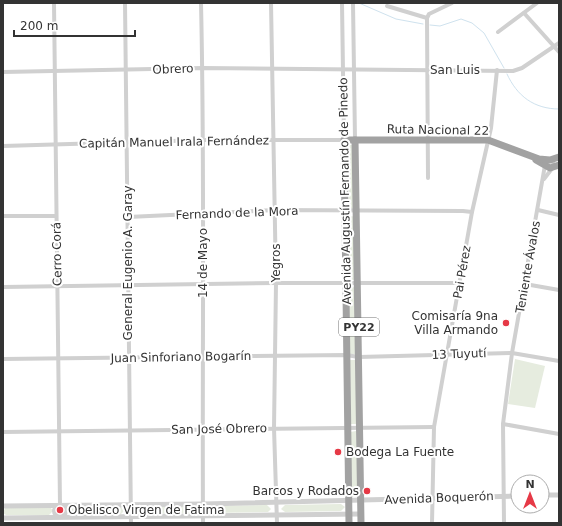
<svg xmlns="http://www.w3.org/2000/svg" width="562" height="526" font-family="'DejaVu Sans',sans-serif">
  <style>
    .green { fill: #e6ecdf }
    .lines { fill: none; stroke-linecap: round; stroke-linejoin: round }
    .stream { stroke: #cfe2ee; stroke-width: 1 }
    .minor { stroke: #d0d0d0; stroke-width: 4 }
    .tertiary { stroke: #d0d0d0; stroke-width: 5 }
    .trunk { stroke: #a2a2a2; stroke-width: 7 }
    .poi-dot { fill: #e63946; stroke: #fff; stroke-width: 1.5 }
    .labels { text-anchor: middle; stroke-width: 4; stroke-linejoin: round; paint-order: stroke }
    .shield { fill: #fff; stroke: #707070; stroke-width: 1 }
    .shield-label { font-size: 11px; font-weight: bold; fill: #333 }
    .street-label { font-size: 12px; fill: #333; stroke: #fff }
    .poi-label { font-size: 12px; fill: #333; stroke: #fff; text-anchor: end }
  </style>
  <rect width="100%" height="100%" fill="#fff"/>
  <g class="green">
    <polygon points="347,145 355,145 355,210 349,210"/>
    <polygon points="355,216 356,280 349,280 348,217"/>
    <polygon points="355,287 357,354 350,354 349,288"/>
    <polygon points="515,359 545,366 535,408 508,404"/>
    <polygon points="350,360 356,360 357,424 351,424"/>
    <polygon points="356,431 358,497 352,497 350,432"/>
    <polygon points="341,504 345,507 341,511 285,512 281,509 285,505"/>
    <polygon points="267,505 271,509 268,512 211,513 207,510 211,506"/>
    <polygon points="197,506 199,511 196,513 140,514 136,510 138,507"/>
    <polygon points="121,507 124,511 121,514 73,515 69,511 73,508"/>
    <polygon points="5,508 51,508 53,511 49,515 6,515 3,513"/>
  </g>
  <g class="lines">
    <g class="stream">
      <polyline points="359,3 396,19 423,24"/>
      <polyline points="430,25 440,26 461,19 472,23 484,33 504,68"/>
      <path d="M507 74C517 96 534 109 559 109"/>
    </g>
    <g class="minor">
      <polyline points="54,3 60,505"/>
      <polyline points="125,3 131,523"/>
      <path d="M201 3C205 176 202 350 203 523"/>
      <polyline points="271,3 276,283 274,428 277,523"/>
      <polyline points="353,3 355,140"/>
      <polyline points="387,6 427,18"/>
      <polyline points="524,13 559,52"/>
      <polyline points="498,32 537,3"/>
      <polyline points="3,72 202,68 513,71 522,68 559,43"/>
      <polyline points="3,146 204,140 344,140 342,3"/>
      <polyline points="428,178 427,18 429,14 452,3"/>
      <polyline points="544,179 554,166 553,162 549,160"/>
      <polyline points="538,210 559,215"/>
      <polyline points="3,216 56,216"/>
      <polyline points="128,217 275,210 463,211 472,212"/>
      <polyline points="525,284 559,290"/>
      <polyline points="3,287 276,283 460,283"/>
      <polyline points="3,359 346,355 359,357 512,353 559,361"/>
      <polyline points="503,424 559,434"/>
      <polyline points="3,432 434,427"/>
      <polyline points="432,523 434,427 472,212 491,128 497,70"/>
      <polyline points="504,523 503,424 512,353 545,165"/>
    </g>
    <g class="tertiary">
      <polyline points="542,495 559,495"/>
      <circle cx="60" cy="511" r="5.5"/>
      <polyline points="3,506 204,504 518,496"/>
      <polyline points="3,518 360,514"/>
    </g>
    <g class="trunk">
      <polyline points="355,140 361,523"/>
      <polyline points="536,160 550,168 559,165"/>
      <polyline points="349,523 344,140 488,140 539,159 550,160 559,157"/>
    </g>
  </g>
  <g class="poi-dot">
    <circle cx="506" cy="323" r="4"/>
    <circle cx="338" cy="452" r="4"/>
    <circle cx="367" cy="491" r="4"/>
    <circle cx="60" cy="510" r="4"/>
  </g>
  <g class="labels">
    <rect class="shield" x="339" y="318" width="40" height="18" rx="3"/>
    <g class="shield-label">
      <text x="359" y="331">PY22</text>
    </g>
    <g class="street-label">
      <text transform="translate(173 69) rotate(-2)" y="4">Obrero</text>
      <text x="455" y="74">San Luis</text>
      <text transform="translate(438 130) rotate(1)" y="4">Ruta Nacional 22</text>
      <text transform="translate(174 142) rotate(-1)" y="4">Capitán Manuel Irala Fernández</text>
      <text transform="translate(345 191) rotate(-91)" y="4">Avenida Augustín Fernando de Pinedo</text>
      <text transform="translate(237 213) rotate(-2)" y="4">Fernando de la Mora</text>
      <text transform="translate(57 254) rotate(-91)" y="4">Cerro Corá</text>
      <text transform="translate(128 263) rotate(-90)" y="4">General Eugenio A. Garay</text>
      <text transform="translate(203 263) rotate(-90)" y="4">14 de Mayo</text>
      <text transform="translate(276 263) rotate(-90)" y="4">Yegros</text>
      <text transform="translate(528 267) rotate(-80)" y="4">Teniente Ávalos</text>
      <text transform="translate(462 272) rotate(-80)" y="4">Pai Pérez</text>
      <text transform="translate(459 354) rotate(-2)" y="4">13 Tuyutí</text>
      <text transform="translate(181 357) rotate(-1)" y="4">Juan Sinforiano Bogarín</text>
      <text transform="translate(219 429) rotate(-1)" y="4">San José Obrero</text>
      <text transform="translate(439 498) rotate(-2)" y="4">Avenida Boquerón</text>
    </g>
    <g class="poi-label">
      <text x="498" y="320">Comisaría 9na<tspan x="498" dy="14">Villa Armando</tspan></text>
      <text x="346" y="456" text-anchor="start">Bodega La Fuente</text>
      <text x="359" y="495">Barcos y Rodados</text>
      <text x="68" y="514" text-anchor="start">Obelisco Virgen de Fatima</text>
    </g>
  </g>
  <rect width="562" height="526" fill="none" stroke="#333333" stroke-width="8"/>
  <g transform="translate(530 494)"><circle r="19" fill="#ffffff" stroke="#adadad"/>
  <path d="M0-3L7 15L0 10L-7 15Z" fill="#e63946"/>
  <text y="-6" font-size="11" font-weight="bold" text-anchor="middle" fill="#333333">N</text>
  </g>
  <path d="M14 30v6h121v-6" fill="none" stroke="#333333" stroke-width="2"/>
  <text x="20" y="30" font-size="12" fill="#333333" stroke="#ffffff" stroke-width="3" paint-order="stroke">200 m</text>
</svg>
